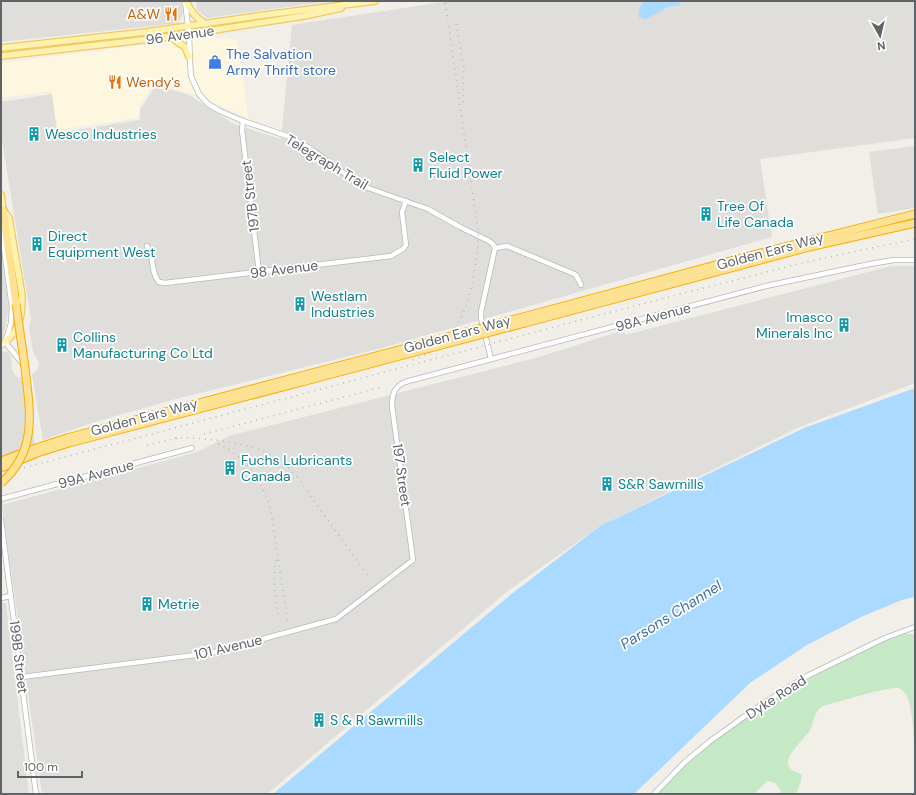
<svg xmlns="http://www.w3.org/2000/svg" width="916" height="795" font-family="'DM Sans',sans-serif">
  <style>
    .commercial { fill: #fef7e0 }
    .industrial { fill: #e0deda }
    .green { fill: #c5e8c5 }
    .water { fill: #aadaff }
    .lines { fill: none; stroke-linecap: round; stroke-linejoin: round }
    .minor-casing { stroke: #b5b8bc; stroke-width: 6 }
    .major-casing { stroke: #f2c960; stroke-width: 8 }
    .highway-casing { stroke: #f9ab00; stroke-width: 9 }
    .minor { stroke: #fff; stroke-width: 4.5 }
    .major { stroke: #fff2af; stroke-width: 5.5 }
    .highway { stroke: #fde293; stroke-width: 7 }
    .rail { stroke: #b6b7b8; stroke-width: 1.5; stroke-dasharray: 1 5; stroke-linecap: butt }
    .highway-bridge-casing { stroke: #f9ab00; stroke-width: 9; stroke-linecap: butt }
    .highway-bridge { stroke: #fde293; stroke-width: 7 }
    .labels { text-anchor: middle; stroke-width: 3.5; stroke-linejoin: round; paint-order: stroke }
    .food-label { font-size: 14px; fill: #c56008; stroke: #fff; text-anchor: end }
    .street-label { font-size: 14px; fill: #5f6368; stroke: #fff }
    .shop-label { font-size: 14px; fill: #366cbe; stroke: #fff; text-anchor: start }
    .culture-label { font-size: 14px; fill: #0d838f; stroke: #fff; text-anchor: start }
    .water-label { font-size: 15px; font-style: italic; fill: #4174aa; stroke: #fff }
  </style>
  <rect width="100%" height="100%" fill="#f1efe8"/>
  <polygon class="commercial" points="206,37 238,40 248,118 190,93 154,84 140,106 138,118 58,130 51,91 1,98 1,63"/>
  <g class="industrial">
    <polygon points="1,1 181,1 183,14 178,23 172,24 1,42"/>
    <polygon points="196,1 332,1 207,18 197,10"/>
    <polygon points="450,1 915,1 915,138 760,159 772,237 382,348 176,399 98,421 43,440 32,375 38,369 39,363 33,351 29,328 31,319 1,134 1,102 52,94 57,133 140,120 140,110 156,85 189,95 234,124 281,139 292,25"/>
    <polygon points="915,146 915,208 878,214 869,152"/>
    <polygon points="1,251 9,309 3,338 1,339"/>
    <polygon points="891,266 915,266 915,383 797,428 600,526 509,590 267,794 42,794 2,505 197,452 229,436 539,357 624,330 625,335"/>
    <polygon points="1,351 8,352 11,357 12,369 14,374 17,377 25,378 37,459 1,470"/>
    <polygon points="1,603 6,603 29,794 1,794"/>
  </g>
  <path class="green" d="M902 634H915V769C914 751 914 711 907 696 905 692 902 689 898 688 890 686 835 703 823 706 811 714 816 723 808 733 803 739 786 756 788 764 789 771 797 771 802 775L801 781 796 794H781V791L775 783 768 781 762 786 754 794H657C706 738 783 690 849 658 867 649 884 640 902 634Z"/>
  <g class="water">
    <path d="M645 1H681V2L678 6C665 5 668 9 659 12 654 15 649 17 644 20L643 17 639 18C638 12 640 5 645 1Z"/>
    <polygon points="915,388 915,597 902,600 863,616 807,645 750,683 634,794 273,794 509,596 600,526 804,428"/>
  </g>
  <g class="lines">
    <defs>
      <g id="minor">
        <polyline points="185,1 189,34 190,62 191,76 199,94 208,104 220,111 243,121 290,137 311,149 356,182 368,188 428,209 460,227 489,241 493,244 495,248 481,312 481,318 491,359"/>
        <polyline points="243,121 242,130 259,272"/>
        <polyline points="1,226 12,308 11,323 8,333 5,342 1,346"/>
        <path d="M147 246C155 257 150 272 159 282L165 283 391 256 403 249 406 245 402 212 406 201"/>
        <polyline points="495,248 507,246 572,273 576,275 581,285"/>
        <polyline points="5,342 23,364"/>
        <polyline points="1,499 192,448"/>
        <polyline points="1,520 36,794"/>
        <polyline points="1,598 11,596"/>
        <path d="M22 677 211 653 336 619 413 560 392 406C392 395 394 387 405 382L766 286 870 264 894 260H915"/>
        <polyline points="654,794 685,762 709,742 752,711 805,677 885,638 915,627"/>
      </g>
      <g id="major">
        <path d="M186 1C191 12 196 18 206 24"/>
        <polyline points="170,37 185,47 189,57"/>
        <polyline points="1,48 146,32 272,14 375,1"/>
        <polyline points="1,56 125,42 189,34 304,16 341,8"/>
        <path d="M1 195 3 210 9 218 22 295C22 315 21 329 5 342"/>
      </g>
      <g id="highway">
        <polyline points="3,210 16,304"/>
        <polyline points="523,317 749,256 915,214"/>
        <polyline points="525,323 809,247 915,223"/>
        <polyline points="1,461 33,449 67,438 312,373"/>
        <polyline points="1,468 37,453 69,443 313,379"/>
      </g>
    </defs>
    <use href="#minor" class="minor-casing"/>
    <use href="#major" class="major-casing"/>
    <use href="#highway" class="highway-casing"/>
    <use href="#minor" class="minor"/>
    <use href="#major" class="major"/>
    <use href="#highway" class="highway"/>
    <g class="rail">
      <polyline points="456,24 464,68 463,105"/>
      <path d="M413 360C454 344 467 315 474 273 477 258 479 245 478 230L445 1"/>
      <polyline points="204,434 382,387"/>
      <path d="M175 438C191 437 206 439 222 441 256 446 278 452 300 481L370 579"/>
      <path d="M218 444C246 456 263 482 271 511L288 623"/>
      <polyline points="147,445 179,438"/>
      <polyline points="1,474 622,309 806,262 915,239"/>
      <path d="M276 560C272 580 276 600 279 620"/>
    </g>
    <defs>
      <g id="highway-bridge">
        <polyline points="312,373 523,317"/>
        <polyline points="313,379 525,323"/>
        <path d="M1 483C38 451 30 411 25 368 22 347 19 326 16 304"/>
      </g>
    </defs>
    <use href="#highway-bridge" class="highway-bridge-casing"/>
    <use href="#highway-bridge" class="highway-bridge"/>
  </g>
  <defs>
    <symbol id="restaurant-bare" viewBox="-9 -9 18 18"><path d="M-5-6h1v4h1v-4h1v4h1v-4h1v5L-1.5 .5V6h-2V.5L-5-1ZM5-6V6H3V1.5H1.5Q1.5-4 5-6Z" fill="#e8710a" stroke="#fff" stroke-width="2.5" paint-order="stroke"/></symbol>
    <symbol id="shop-bare" viewBox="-9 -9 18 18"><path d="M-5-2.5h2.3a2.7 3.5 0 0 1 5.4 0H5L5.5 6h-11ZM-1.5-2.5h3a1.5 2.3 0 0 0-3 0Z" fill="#3f7fe0" stroke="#fff" stroke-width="2.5" paint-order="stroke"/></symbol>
    <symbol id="building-bare" viewBox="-9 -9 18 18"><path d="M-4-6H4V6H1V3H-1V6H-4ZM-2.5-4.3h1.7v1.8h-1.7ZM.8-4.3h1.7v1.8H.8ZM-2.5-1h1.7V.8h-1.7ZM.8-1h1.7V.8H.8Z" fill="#0f9aa8" stroke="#fff" stroke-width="2.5" paint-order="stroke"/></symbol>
  </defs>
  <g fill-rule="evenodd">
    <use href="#restaurant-bare" x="161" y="4" width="20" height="20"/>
    <use href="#shop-bare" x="205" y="52" width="20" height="20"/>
    <use href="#restaurant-bare" x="105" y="72" width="20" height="20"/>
    <use href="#building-bare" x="24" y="124" width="20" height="20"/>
    <use href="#building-bare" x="408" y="155" width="20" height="20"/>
    <use href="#building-bare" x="696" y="204" width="20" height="20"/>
    <use href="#building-bare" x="27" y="234" width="20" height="20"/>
    <use href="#building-bare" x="290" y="294" width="20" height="20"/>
    <use href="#building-bare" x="834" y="315" width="20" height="20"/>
    <use href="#building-bare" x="52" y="335" width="20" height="20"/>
    <use href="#building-bare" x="220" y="458" width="20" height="20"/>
    <use href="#building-bare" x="597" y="474" width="20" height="20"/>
    <use href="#building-bare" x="137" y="594" width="20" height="20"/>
    <use href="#building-bare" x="309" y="710" width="20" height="20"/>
  </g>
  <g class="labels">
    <g class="food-label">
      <text x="160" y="19">A&amp;W</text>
      <text x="126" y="87" text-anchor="start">Wendy's</text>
    </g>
    <g class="street-label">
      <text transform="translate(180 35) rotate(-8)" y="5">96 Avenue</text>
      <text transform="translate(327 162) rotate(31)" y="5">Telegraph Trail</text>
      <text transform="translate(250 196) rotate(-97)" y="5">197B Street</text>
      <text transform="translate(770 251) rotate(-15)" y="5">Golden Ears Way</text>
      <text transform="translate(284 269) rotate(-7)" y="5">98 Avenue</text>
      <text transform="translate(653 317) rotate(-15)" y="5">98A Avenue</text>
      <text transform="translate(457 334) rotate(-15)" y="5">Golden Ears Way</text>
      <text transform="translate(144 417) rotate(-15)" y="5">Golden Ears Way</text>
      <text transform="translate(96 474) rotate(-15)" y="5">99A Avenue</text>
      <text transform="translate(402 475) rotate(82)" y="5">197 Street</text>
      <text transform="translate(228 647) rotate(-13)" y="5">101 Avenue</text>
      <text transform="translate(19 657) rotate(83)" y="5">199B Street</text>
      <text transform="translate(776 697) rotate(-33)" y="5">Dyke Road</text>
    </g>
    <g class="shop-label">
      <text x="226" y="59">The Salvation<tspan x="226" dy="16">Army Thrift store</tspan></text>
    </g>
    <g class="culture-label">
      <text x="45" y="139">Wesco Industries</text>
      <text x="429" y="162">Select<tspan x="429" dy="16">Fluid Power</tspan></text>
      <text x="717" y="211">Tree Of<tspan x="717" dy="16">Life Canada</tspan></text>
      <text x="48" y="241">Direct<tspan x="48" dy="16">Equipment West</tspan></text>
      <text x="311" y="301">Westlam<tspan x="311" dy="16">Industries</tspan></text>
      <text x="833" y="322" text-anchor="end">Imasco<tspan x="833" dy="16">Minerals Inc</tspan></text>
      <text x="73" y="342">Collins<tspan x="73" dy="16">Manufacturing Co Ltd</tspan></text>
      <text x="241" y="465">Fuchs Lubricants<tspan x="241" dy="16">Canada</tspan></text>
      <text x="618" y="489">S&amp;R Sawmills</text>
      <text x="158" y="609">Metrie</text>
      <text x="330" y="725">S &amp; R Sawmills</text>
    </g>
    <g class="water-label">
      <text transform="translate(671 615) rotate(-32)" y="5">Parsons Channel</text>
    </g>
  </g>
  <rect width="916" height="795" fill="none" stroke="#5f6368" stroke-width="4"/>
  <g transform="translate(880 36) rotate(172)" stroke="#ffffff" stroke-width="3" paint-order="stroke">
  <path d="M0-3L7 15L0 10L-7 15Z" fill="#5f6368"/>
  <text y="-6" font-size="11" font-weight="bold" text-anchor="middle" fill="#5f6368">N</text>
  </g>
  <path d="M18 771v6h64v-6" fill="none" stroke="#5f6368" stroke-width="2"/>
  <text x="24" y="771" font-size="12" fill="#5f6368" stroke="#ffffff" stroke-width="3" paint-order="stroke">100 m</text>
</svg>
